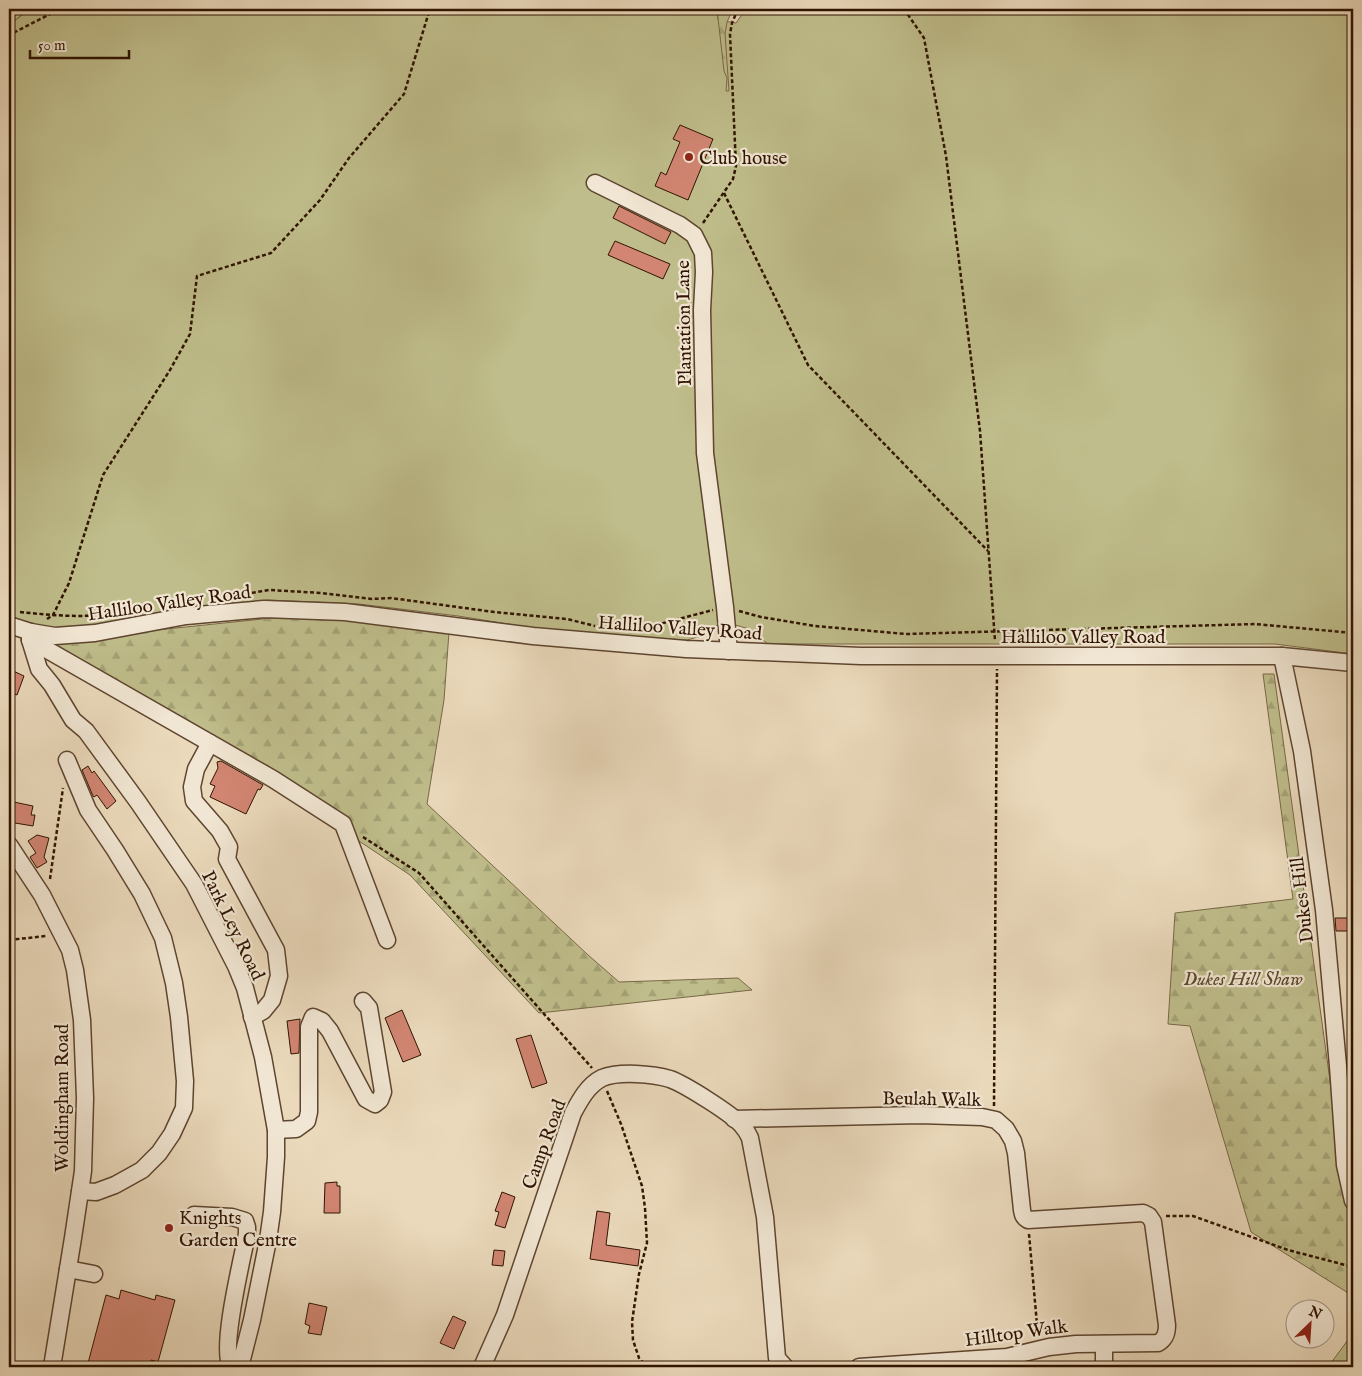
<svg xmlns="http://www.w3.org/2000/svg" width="1362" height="1376" font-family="'IM FELL English',serif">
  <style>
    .green { fill: #bfbd8b; stroke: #786846 }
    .forest { fill: url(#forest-firs); stroke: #786846 }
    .building { fill: #d18572; stroke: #301400 }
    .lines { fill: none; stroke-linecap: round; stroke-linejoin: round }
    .minor-casing { stroke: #5e452f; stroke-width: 19 }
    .path { stroke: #301400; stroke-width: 2.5; stroke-dasharray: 4 2.5; stroke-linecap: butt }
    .minor { stroke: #f1e6d3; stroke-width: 16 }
    .poi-dot { fill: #8f2418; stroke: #f1e6d3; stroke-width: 2 }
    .labels { text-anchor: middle; stroke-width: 4.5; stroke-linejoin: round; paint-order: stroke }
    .poi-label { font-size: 19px; fill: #301400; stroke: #f1e6d3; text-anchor: start }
    .street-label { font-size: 19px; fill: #301400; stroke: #f1e6d3 }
    .park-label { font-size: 19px; font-style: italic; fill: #5b472a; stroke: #f1e6d3 }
  </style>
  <defs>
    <pattern id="forest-firs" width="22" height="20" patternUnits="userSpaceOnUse" patternTransform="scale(1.25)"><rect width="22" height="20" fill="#bfbd8b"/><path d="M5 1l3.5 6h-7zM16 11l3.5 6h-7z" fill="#a4a276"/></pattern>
  </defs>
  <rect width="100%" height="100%" fill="#ead9bb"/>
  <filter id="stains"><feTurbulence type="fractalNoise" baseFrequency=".004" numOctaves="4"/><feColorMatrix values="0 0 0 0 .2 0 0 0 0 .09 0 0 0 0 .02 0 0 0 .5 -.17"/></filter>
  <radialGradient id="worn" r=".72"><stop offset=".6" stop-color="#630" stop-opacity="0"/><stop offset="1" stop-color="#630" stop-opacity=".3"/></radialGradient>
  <polygon class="green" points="30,9 717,9 718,20 736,23 746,9 1353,9 1353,654 1275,644 768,644 749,629 732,624 719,624 701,636 687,640 632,637 539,629 458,616 359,604 268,600 189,609 97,627 41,628 9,619 9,25"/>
  <g class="forest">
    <polygon points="9,9 30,9 9,25"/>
    <polygon points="717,9 733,9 727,22 725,34 729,91 726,91 727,78 724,71"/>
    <polygon points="272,618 332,619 449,632 444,700 427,804 587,954 619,982 738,978 752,990 539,1013 410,875 266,779 52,645 102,640 157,630"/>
    <polygon points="1263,674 1274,674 1350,1226 1353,1228 1353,1296 1251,1232 1190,1026 1168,1024 1175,913 1293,899"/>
    <polygon points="1353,1333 1353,1367 1328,1367"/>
  </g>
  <g class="building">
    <polygon points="680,125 713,139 688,200 655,186 661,172 666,175 680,142 673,139"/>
    <polygon points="619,206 671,232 665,244 613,218"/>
    <polygon points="615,241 670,264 663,279 608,255"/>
    <polygon points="9,669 24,676 17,695 9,692"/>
    <polygon points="221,761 263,785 260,790 258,789 246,814 210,797 215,786 210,784 218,768 217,762"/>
    <polygon points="88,766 92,773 94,771 116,801 107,809 97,795 94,797 93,796 82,770"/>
    <polygon points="9,801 33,806 31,815 35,815 33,826 9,822"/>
    <polygon points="37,835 49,838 44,857 47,862 37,868 30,857 36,853 28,841"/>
    <polygon points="1335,918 1353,918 1353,931 1336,931"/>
    <polygon points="402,1010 421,1055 403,1062 385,1018"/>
    <polygon points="300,1019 299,1053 291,1054 287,1021"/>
    <polygon points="531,1035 547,1083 532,1088 516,1039"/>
    <polygon points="337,1182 337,1186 340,1186 340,1213 324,1213 325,1183"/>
    <polygon points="502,1192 515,1197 505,1228 495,1225 499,1212 495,1211"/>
    <polygon points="597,1211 610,1213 606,1245 640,1250 638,1266 590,1259"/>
    <polygon points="494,1250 505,1251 503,1266 492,1265"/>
    <polygon points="121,1290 155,1300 156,1295 175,1300 158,1362 151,1360 149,1367 87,1367 106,1295 119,1299"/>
    <polygon points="309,1303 327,1307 321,1335 308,1333 310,1326 305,1324"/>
    <polygon points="453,1316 466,1322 454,1349 440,1343"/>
  </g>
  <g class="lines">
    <defs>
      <g id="minor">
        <polyline points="595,183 680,225 694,235 703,253 704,272 702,310 705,453 725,607 729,651"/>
        <polyline points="9,625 31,632 55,636 95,633 186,616 264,609 345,612 533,636 686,649 861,656 1282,656 1353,663"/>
        <polyline points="31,632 30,640 39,669 52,685 73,720 86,731 138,802 194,884 236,966 245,988 263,1057 276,1130 276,1157 272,1212 268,1240 252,1320 240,1367"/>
        <polyline points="30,640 273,779 343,824 387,940"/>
        <polyline points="1282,656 1302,751 1324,910 1338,1066 1345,1165 1353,1201"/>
        <polyline points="210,743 196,769 192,787 194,801 220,831 229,847 227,859 276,950 279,976 272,1000 263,1011 252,1017"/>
        <polyline points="67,760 88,810 115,850 142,894 163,938 174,983 179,1017 185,1081 184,1108 172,1134 159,1153 142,1170 115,1185 96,1192 80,1191"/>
        <polyline points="9,845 42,895 70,950 75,970 82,1020 85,1098 83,1171 73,1238 52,1367"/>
        <path d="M734 1119 920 1115 982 1117 996 1120 1006 1129 1013 1141 1016 1153 1022 1210C1023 1215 1023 1217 1028 1220L1143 1213 1149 1216 1153 1222 1167 1325C1167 1334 1165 1339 1158 1343L1076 1344 1049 1347 1007 1357 859 1367"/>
        <polyline points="276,1130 296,1129 307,1121 309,1112 309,1027 313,1017 322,1021 330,1031 366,1099 375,1104 380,1100 383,1092 369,1008 363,1001"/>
        <path d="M194 1215 232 1217 245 1221 247 1227V1234C242 1260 220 1348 231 1367"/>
        <polyline points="68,1269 94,1274"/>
        <polyline points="1104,1344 1104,1367"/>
        <path d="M482 1367 505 1315 573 1113C580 1100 588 1085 602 1078 619 1071 653 1074 670 1079 684 1084 736 1116 744 1128 746 1130 748 1134 750 1138L765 1217 777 1358 785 1367"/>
      </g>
    </defs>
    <use href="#minor" class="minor-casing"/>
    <g class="path">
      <polyline points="709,9 735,13"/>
      <polyline points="904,9 924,38 946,156 980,431 995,641"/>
      <polyline points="9,37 15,32 60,9"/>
      <polyline points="724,193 808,365 988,551"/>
      <polyline points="703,223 733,179 736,166 730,34 732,23 738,9"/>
      <polyline points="239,595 269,590 321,593 372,599 391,598 494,612 567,619 595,626"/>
      <polyline points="739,611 761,617 815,626 906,634 1255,624 1353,633"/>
      <path d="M20 612C50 615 80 618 109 614"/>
      <polyline points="47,619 53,615 69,583 103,475 170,370 190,334 197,276 271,253 320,200 349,158 404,94 429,12 568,9"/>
      <polyline points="630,629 652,626 713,610"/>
      <polyline points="363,837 419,873 592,1068"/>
      <polyline points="50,879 63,788"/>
      <polyline points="9,940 46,936"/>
      <polyline points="607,1091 621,1124 642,1186 645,1208 647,1243 639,1274 632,1322 633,1340 639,1358 647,1367"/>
      <polyline points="994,1106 997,669"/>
      <polyline points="1166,1216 1193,1216 1288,1250 1353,1267"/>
      <polyline points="1029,1234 1038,1336"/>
    </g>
    <use href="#minor" class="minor"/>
  </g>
  <g class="poi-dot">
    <circle cx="689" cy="157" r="5"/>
    <circle cx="169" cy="1228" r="5"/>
  </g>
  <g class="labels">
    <g class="poi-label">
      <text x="699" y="164">Club house</text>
      <text x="179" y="1224">Knights<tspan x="179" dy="22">Garden Centre</tspan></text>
    </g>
    <g class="street-label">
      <text transform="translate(683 323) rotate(-91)" y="7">Plantation Lane</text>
      <text transform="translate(169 602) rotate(-8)" y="7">Halliloo Valley Road</text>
      <text transform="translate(680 627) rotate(4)" y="7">Halliloo Valley Road</text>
      <text x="1083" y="643">Halliloo Valley Road</text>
      <text transform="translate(1301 900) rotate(-97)" y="7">Dukes Hill</text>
      <text transform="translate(234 925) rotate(64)" y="7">Park Ley Road</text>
      <text transform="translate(61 1098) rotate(-90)" y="7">Woldingham Road</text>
      <text transform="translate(932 1098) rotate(1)" y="7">Beulah Walk</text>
      <text transform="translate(543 1144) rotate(-70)" y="7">Camp Road</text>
      <text transform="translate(1016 1332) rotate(-8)" y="7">Hilltop Walk</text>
    </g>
    <g class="park-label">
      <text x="1243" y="985">Dukes Hill Shaw</text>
    </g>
  </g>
  <rect width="1362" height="1376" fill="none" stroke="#ead9bb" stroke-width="30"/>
  <rect x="10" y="10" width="1342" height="1356" fill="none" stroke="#301400" stroke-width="2.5"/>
  <rect x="15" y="15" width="1332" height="1346" fill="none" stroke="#301400"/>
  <g transform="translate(1310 1324) rotate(25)"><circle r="24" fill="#f1e6d3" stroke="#a4927f"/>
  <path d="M0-4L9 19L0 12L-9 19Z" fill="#8f2418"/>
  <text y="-8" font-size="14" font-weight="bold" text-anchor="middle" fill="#301400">N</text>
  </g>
  <path d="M30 50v8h99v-8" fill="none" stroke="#301400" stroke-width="2.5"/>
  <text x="38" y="50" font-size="15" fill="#301400" stroke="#f1e6d3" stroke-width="4" paint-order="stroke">50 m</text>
  <rect width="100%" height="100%" filter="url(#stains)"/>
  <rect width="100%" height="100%" fill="url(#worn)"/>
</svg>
